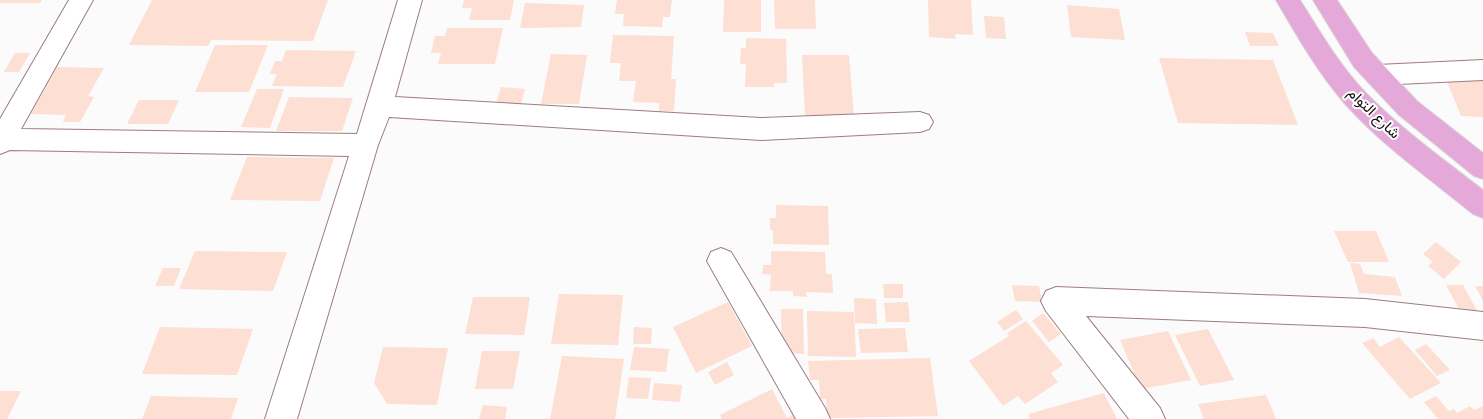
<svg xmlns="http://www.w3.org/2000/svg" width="1483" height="419" font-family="Merriweather,Vazirmatn,serif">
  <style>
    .building { fill: #fddfd3 }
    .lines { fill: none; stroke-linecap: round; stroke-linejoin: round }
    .minor-casing { stroke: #9b7d81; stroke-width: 2 }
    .major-casing { stroke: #dad8d9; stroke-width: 2 }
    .minor { fill: #fff; fill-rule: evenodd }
    .major { fill: #e4a9d9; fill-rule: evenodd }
    .labels { text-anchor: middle; stroke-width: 4; stroke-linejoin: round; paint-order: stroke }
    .street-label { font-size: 15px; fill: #190e10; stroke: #fff }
  </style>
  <rect width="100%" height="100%" fill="#fbfbfb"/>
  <g class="building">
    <polygon points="0,0 42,0 40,3 0,3"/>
    <polygon points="152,0 328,0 313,41 211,40 208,46 129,45"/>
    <polygon points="464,0 514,0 510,20 469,20 472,8 462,8"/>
    <polygon points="617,0 672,0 670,17 663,17 662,27 623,26 624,14 615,14"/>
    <polygon points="724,0 761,0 761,32 723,32"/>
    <polygon points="774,0 815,0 816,29 775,29"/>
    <polygon points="928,0 971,0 973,35 955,34 956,39 929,37"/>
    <polygon points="525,3 584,5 581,27 520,28"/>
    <polygon points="1067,5 1119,9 1125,40 1071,37"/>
    <polygon points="984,16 1004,17 1006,39 986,38"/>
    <polygon points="447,28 503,28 495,64 438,64 441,53 431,53 435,36 445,36"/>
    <polygon points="1245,32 1273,33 1279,46 1250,46"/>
    <polygon points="613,35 674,36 671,79 676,79 674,111 659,111 659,103 633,102 636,81 619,81 621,63 610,63"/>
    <polygon points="746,38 786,39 787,83 774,83 774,87 745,87 746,64 740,64 741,48 746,48"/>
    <polygon points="215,45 268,45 249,92 195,92"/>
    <polygon points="286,50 356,51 343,87 272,86 277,74 270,74 275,61 282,61"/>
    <polygon points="15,53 30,53 19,72 4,72"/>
    <polygon points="551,54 587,55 579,104 541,104"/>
    <polygon points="802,55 849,55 854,117 805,117"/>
    <polygon points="1159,58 1273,60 1298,125 1178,123"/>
    <polygon points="57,67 104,68 88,96 94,97 80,122 63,122 66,115 31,114"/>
    <polygon points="1445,77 1483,80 1483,117 1461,116"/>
    <polygon points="501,87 525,89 520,109 495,107"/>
    <polygon points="257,89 284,89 270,128 241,127"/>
    <polygon points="289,97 353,98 342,131 276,131"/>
    <polygon points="139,100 179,100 168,124 127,124"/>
    <polygon points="247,157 334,158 320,201 230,200"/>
    <polygon points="776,205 828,206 829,245 773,244 773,230 770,230 770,218 776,218"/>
    <polygon points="1334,231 1376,231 1389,262 1348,262"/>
    <polygon points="1436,242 1461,262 1444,279 1428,266 1433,262 1423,254"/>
    <polygon points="195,251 287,252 273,291 179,289"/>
    <polygon points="771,251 825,252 826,274 832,274 833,293 806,292 807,297 793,296 793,291 770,291 771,275 762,274 763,265 771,265"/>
    <polygon points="1350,263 1360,264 1364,274 1395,277 1402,296 1359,293"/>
    <polygon points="163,268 181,268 174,286 155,286"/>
    <polygon points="883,284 903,284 903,298 884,298"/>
    <polygon points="1012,285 1039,286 1042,302 1015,301"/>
    <polygon points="1446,285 1463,285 1479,314 1462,315"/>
    <polygon points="1475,286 1483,286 1483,301"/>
    <polygon points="559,294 623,295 618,345 551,344"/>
    <polygon points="473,297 530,297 524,335 465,334"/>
    <polygon points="854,298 876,299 877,324 855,323"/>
    <polygon points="728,302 752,346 696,373 673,327"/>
    <polygon points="908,302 910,322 886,322 884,303"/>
    <polygon points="781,309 803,309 804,354 782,353"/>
    <polygon points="1016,310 1023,319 1004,331 997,322"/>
    <polygon points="807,311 854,312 856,357 808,356"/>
    <polygon points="1043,313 1061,334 1049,342 1032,321"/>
    <polygon points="1026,321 1063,365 1051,373 1058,382 1025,404 1018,396 1003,406 969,361 1009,336 1007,333"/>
    <polygon points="160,327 253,329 237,375 142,374"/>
    <polygon points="634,327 652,328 651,344 633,344"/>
    <polygon points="905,328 908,352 861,353 858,329"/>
    <polygon points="1208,329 1234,380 1200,386 1175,335"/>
    <polygon points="1168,331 1191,380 1141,389 1120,340"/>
    <polygon points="1399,337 1441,383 1410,399 1362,343 1373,338 1380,347"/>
    <polygon points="1426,344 1450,370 1437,376 1415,350"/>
    <polygon points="383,347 448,348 437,405 387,404 374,383"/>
    <polygon points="634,347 669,349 666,372 630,370"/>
    <polygon points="482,351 520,351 513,389 475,389"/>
    <polygon points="562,356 624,359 615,419 550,419"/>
    <polygon points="930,358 938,416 827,418 826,399 820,399 819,380 810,380 808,361"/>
    <polygon points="727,362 734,375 715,385 708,372"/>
    <polygon points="629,377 651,378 648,399 626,398"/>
    <polygon points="654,383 682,385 680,402 652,400"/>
    <polygon points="772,389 787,418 793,415 795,419 722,419 720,415"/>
    <polygon points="0,391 21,391 7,419 0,419"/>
    <polygon points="1104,393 1117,419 1030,419 1028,414"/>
    <polygon points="1266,395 1276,419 1204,419 1198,404"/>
    <polygon points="151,396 238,398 231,419 142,419"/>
    <polygon points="1436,396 1449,411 1454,409 1457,413 1470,406 1474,410 1483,406 1483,419 1438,419 1424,402"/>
    <polygon points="483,405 507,407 505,419 479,419"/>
  </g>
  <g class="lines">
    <defs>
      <g id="minor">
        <polygon points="69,0 93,0 21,129 357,134 398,0 422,0 395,97 761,118 920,112 929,115 933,122 929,129 920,132 761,140 389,117 378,145 297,419 265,419 349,156 10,150 0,154 0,119"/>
        <polygon points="1483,60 1483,80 1377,85 1368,82 1365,75 1368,68 1377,65"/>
        <polygon points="721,248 731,252 825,408 830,419 796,419 707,261 711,252"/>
        <polygon points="1056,287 1365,299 1483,312 1483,340 1365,327 1086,316 1160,408 1165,419 1129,419 1046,311 1041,301 1046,291"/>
      </g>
      <g id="major">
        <path d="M1276 0H1300C1320 32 1340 66 1366 93 1401 129 1443 159 1483 190V218L1473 214C1430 179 1383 146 1346 105 1318 73 1297 36 1276 0Z"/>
        <polygon points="1313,0 1337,0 1372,53 1417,101 1483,153 1483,179 1474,176 1399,115 1354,67"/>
      </g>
    </defs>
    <use href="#minor" class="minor-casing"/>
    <use href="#major" class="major-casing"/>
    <use href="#minor" class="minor"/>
    <use href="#major" class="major"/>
  </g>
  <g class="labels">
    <g class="street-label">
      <text transform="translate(1374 113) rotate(44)" y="5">شارع التوام</text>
    </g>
  </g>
</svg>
